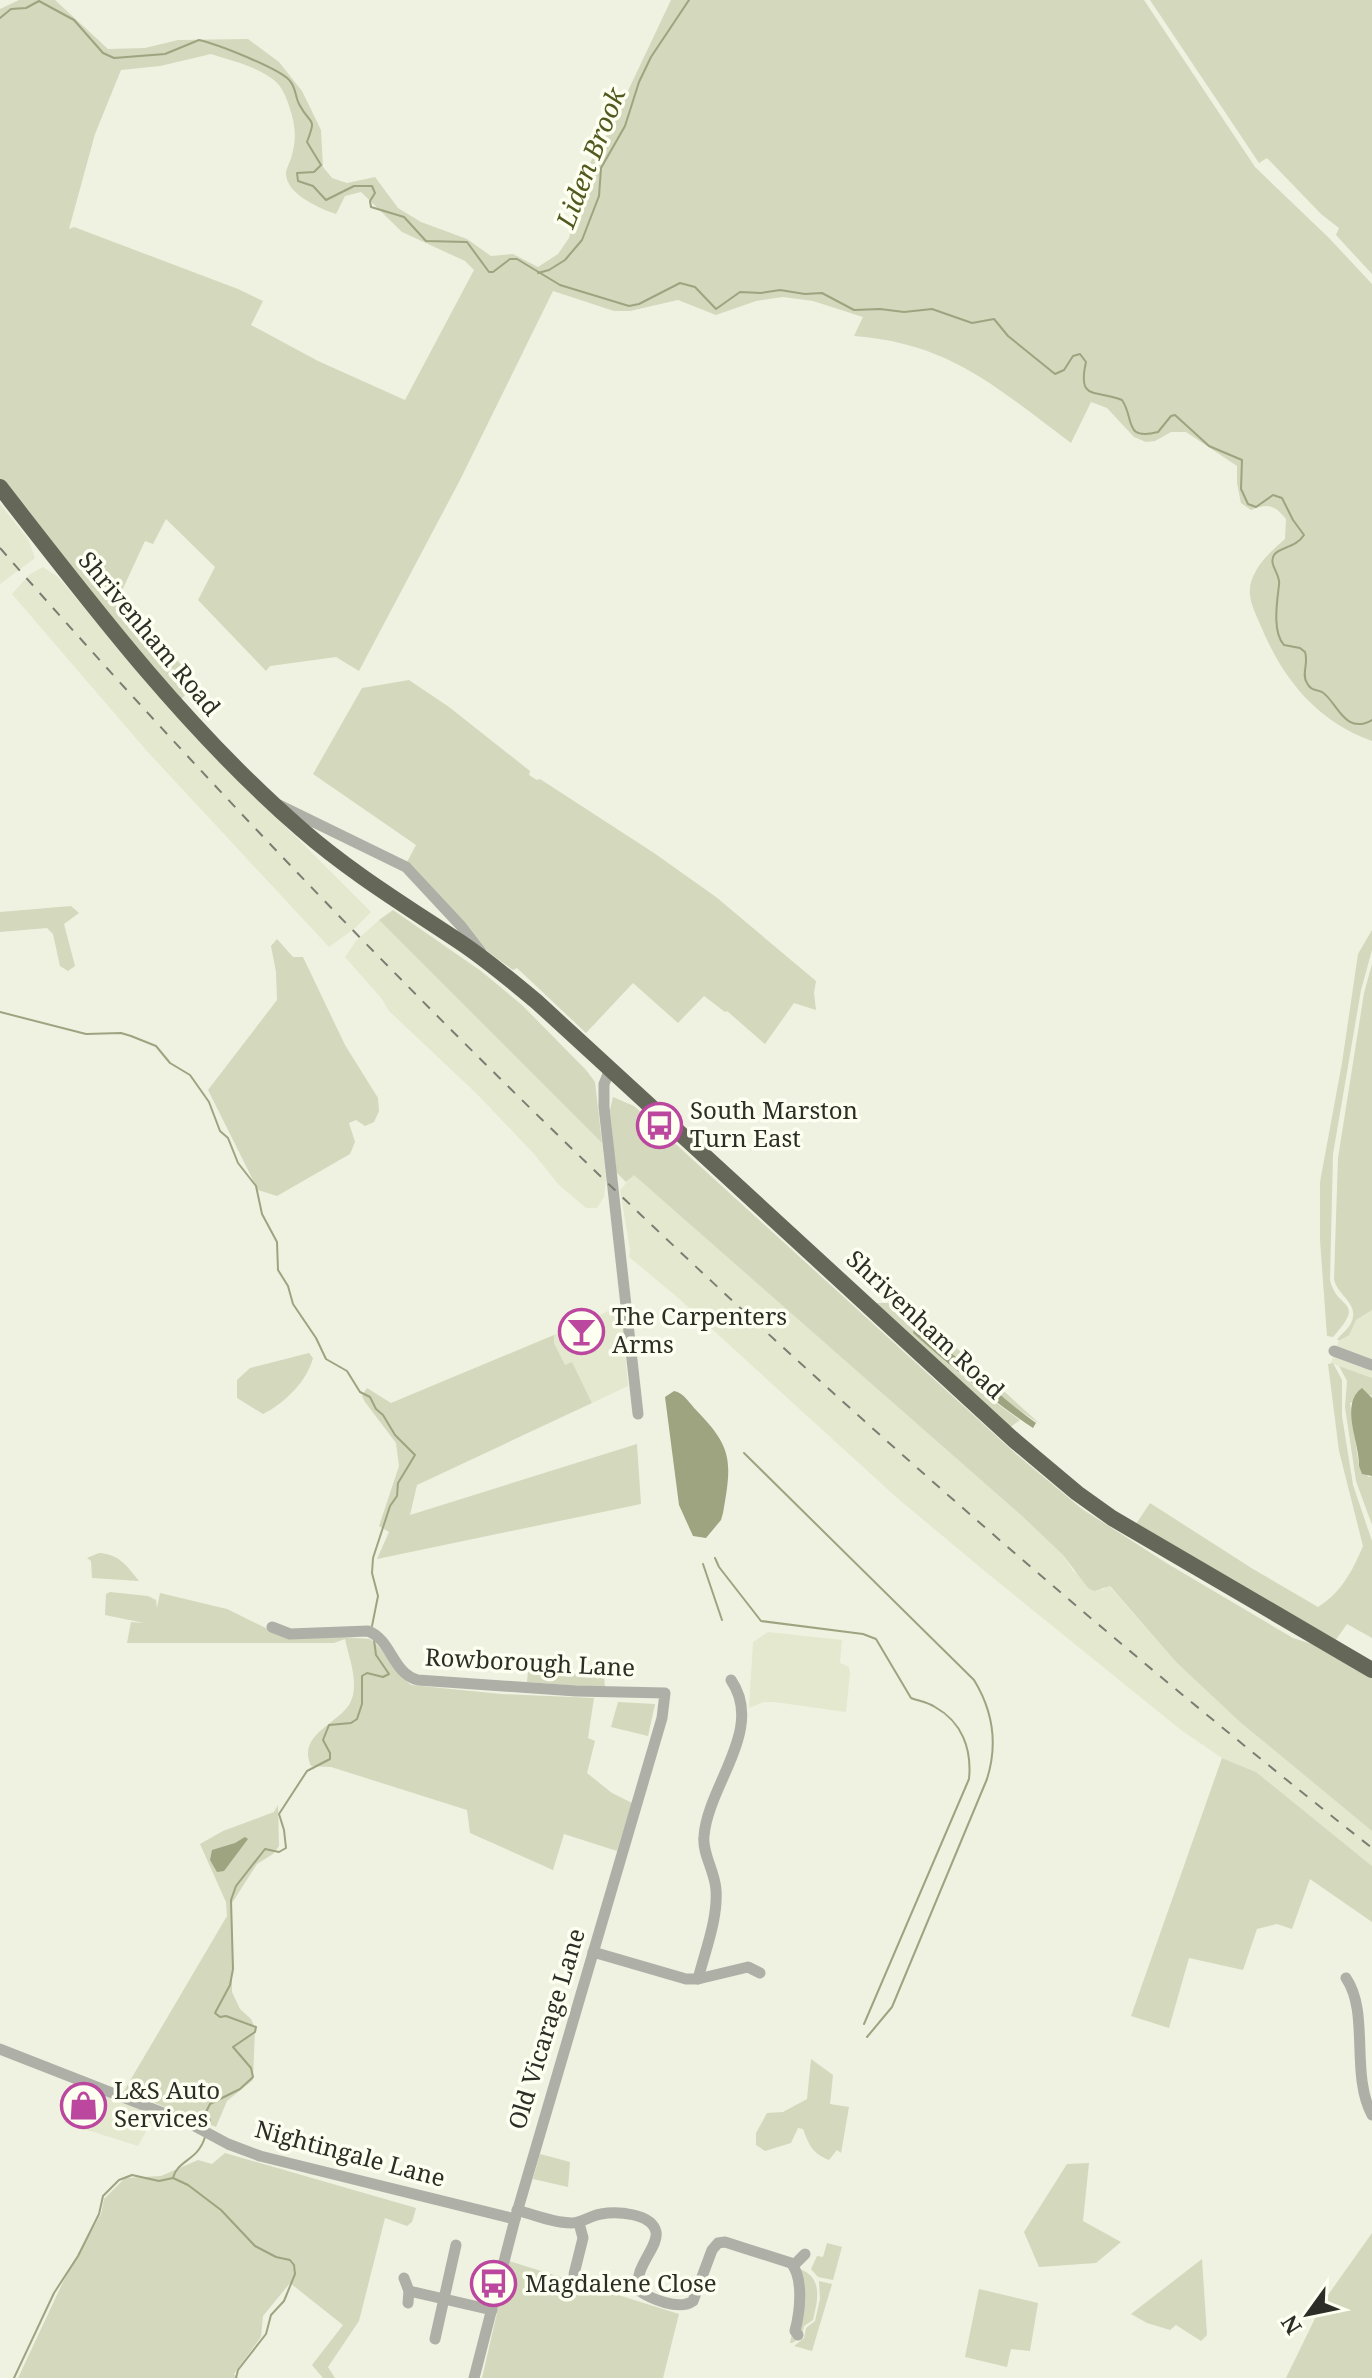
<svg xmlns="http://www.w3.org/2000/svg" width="1372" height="2378" font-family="'Noto Serif',serif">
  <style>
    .built { fill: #e4e8cf }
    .green { fill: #d4d8bc; fill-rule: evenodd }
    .water { fill: #9ea380 }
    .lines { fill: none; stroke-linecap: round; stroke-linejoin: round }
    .stream { stroke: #9ea380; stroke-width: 2 }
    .minor { stroke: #aeb0a8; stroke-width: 11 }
    .highway { stroke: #656758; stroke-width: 16 }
    .rail { stroke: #7b7d72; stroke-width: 2; stroke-dasharray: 10 10; stroke-linecap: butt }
    .labels { text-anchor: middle; stroke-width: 7; stroke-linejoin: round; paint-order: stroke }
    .street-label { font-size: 24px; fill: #2c2d26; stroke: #fdfff1 }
    .poi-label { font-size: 24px; fill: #2c2d26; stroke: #fdfff1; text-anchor: start }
    .water-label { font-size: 26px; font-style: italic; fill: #53581f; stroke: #fdfff1 }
  </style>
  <rect width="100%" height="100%" fill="#eff2e1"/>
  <g class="built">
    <polygon points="0,504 28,539 35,558 0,584"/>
    <polygon points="43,567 58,577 154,690 216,757 371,912 355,928 329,947 146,750 12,594 30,574"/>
    <polygon points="379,920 602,1143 606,1178 604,1197 597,1208 586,1208 559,1185 534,1154 478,1095 389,1011 382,999 345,957 356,941"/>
    <polygon points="634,1174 1022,1516 1063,1555 1073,1571 1102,1590 1109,1586 1176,1662 1240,1722 1372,1831 1372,1866 1256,1772 1222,1758 1181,1730 987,1573 896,1497 677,1297 629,1257 630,1249 620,1190"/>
    <polygon points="615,1308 621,1308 628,1386 592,1403 572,1363 565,1366 554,1343 554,1335"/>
    <polygon points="1372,1310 1372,1378 1331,1363 1339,1340 1343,1340 1356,1320"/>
    <polygon points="768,1632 842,1640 840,1663 849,1667 850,1673 846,1712 774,1702 764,1702 749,1708 753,1642"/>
    <polygon points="76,2082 155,2115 138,2146 65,2123 63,2116"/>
  </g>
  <g class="green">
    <path d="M19 0H55L108 49 145 48 178 40 248 39 279 62 302 91 321 130 323 167 332 178 347 183 375 177 398 208 421 222 467 239 491 256 513 254 538 267 558 254 569 238 591 161 608 133 671 0H1144L1255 167 1329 238 1372 284V741C1316 721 1282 678 1260 624 1254 610 1247 598 1251 582 1257 564 1271 551 1285 539L1286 519C1275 505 1268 503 1251 510L1241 503 1237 483V466L1186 432H1171L1155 441 1146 442 1134 437 1107 408 1091 402 1071 443C997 388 950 343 854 336L863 317 813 301 783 297 756 301 716 315 678 300 630 311H614L553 291 460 480 359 671 336 657 270 666 266 671 198 600 215 567 166 519 153 544 145 541 119 597 198 683 181 699 82 584 0 479V9ZM211 54C232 61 256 66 274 80 282 87 286 96 289 106 295 123 297 137 292 155 291 160 287 167 286 172 285 194 319 208 336 214L345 196 361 192 402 232 465 261 474 270 405 400 318 361 251 325 263 301 238 289 74 227 69 229 95 134 121 70 160 66Z"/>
    <polygon points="1150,0 1372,0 1372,274 1336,235 1339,228 1321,214 1267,158 1259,163"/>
    <polygon points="409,680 449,707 530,771 529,775 537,780 540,779 654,853 716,897 816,981 814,993 816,1010 794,1003 765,1044 727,1011 725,1012 704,996 678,1023 633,983 586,1033 517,968 513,970 488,952 406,864 416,845 313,774 362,688"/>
    <polygon points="71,906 79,913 64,924 75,966 68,971 60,966 53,934 47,928 0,932 0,912"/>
    <polygon points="393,910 481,971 522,1005 586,1070 595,1082 602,1143 379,920"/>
    <path d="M1372 930V950L1361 990 1333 1154 1330 1280C1337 1311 1367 1299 1333 1337L1327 1336 1320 1240V1182L1342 1063 1358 954Z"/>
    <polygon points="277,939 293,957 303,957 345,1045 378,1098 379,1111 374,1122 365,1126 356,1120 349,1123 355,1142 350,1154 277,1196 258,1190 208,1090 277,1000 276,972 271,946"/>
    <path d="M1372 964V1310L1356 1320 1349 1335 1341 1340H1337C1341 1334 1347 1330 1350 1325 1362 1304 1337 1296 1334 1279L1338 1158 1364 993Z"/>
    <polygon points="613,1097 634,1106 1016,1454 1082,1509 1168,1564 1293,1638 1312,1644 1372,1677 1372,1831 1240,1722 1176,1662 1110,1586 1094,1591 1088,1588 1063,1555 1022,1516 634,1175 626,1182 616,1172 610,1110"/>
    <path d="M876 1303H893L907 1308 951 1343 1040 1424 1004 1400 938 1342 917 1328 913 1333C947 1364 982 1394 1020 1420L1009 1428Z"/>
    <polygon points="554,1335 554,1343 565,1365 572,1362 592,1403 417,1485 410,1515 637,1444 641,1504 377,1559 389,1532 379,1526 399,1466 396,1443 365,1402 362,1396 367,1388 391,1403"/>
    <path d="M309 1353 313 1358C307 1381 285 1403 263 1414L237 1398V1380L250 1368Z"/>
    <path d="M1333 1363 1342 1380V1416L1353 1485 1372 1541V1638L1347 1624 1335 1641 1136 1524 1150 1503 1253 1569 1318 1607C1341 1593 1353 1570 1363 1546L1339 1451 1328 1364Z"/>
    <polygon points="1339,1366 1372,1378 1372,1398 1371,1395 1350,1403 1359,1467 1369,1477 1372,1476 1372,1525 1356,1481 1345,1407 1347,1381"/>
    <path d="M99 1553C119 1554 127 1566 139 1581L92 1578 91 1561 87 1558Z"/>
    <path d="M110 1592 148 1596 156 1600 157 1608 160 1593 227 1609 274 1632 370 1639C387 1651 395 1672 411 1685L501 1694 594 1698 588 1738 595 1741 587 1773 612 1793 632 1803 617 1851 564 1834 553 1870 470 1833 467 1810 331 1767 311 1766C296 1733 342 1723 351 1701 359 1682 349 1658 345 1639L334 1643H127L131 1622 144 1623 105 1615 106 1594Z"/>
    <polygon points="546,1664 567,1673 604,1675 605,1688 527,1682 528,1672"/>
    <polygon points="618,1702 655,1704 648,1736 611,1727"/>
    <polygon points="1222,1758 1256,1772 1372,1866 1372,1922 1310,1879 1292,1929 1277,1924 1257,1929 1243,1970 1189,1958 1169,2028 1131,2016"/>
    <polygon points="278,1805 279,1846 273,1854 257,1864 232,1903 232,1992 240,2009 251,2019 255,2028 253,2080 227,2101 216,2127 124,2091 227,1916 226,1902 200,1844 223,1831 274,1812"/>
    <path d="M811 2059 833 2075 830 2104 849 2107 841 2153 837 2150 829 2160C812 2153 809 2145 803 2129L798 2128 791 2143 765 2151 756 2145V2133L767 2113 783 2112 807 2099Z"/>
    <polygon points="225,2153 416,2208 412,2222 407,2226 385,2218 359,2321 328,2367 335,2378 323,2378 312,2365 343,2325 290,2283 263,2316 261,2337 234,2374 238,2378 18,2378 64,2280 101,2214 104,2199 125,2178 161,2176 198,2160 212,2164"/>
    <polygon points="540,2154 570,2162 568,2187 533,2179"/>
    <polygon points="1089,2163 1083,2221 1121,2242 1096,2263 1039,2267 1024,2232 1067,2164"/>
    <polygon points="1372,2233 1372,2378 1286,2378 1323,2302"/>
    <polygon points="827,2243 842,2247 833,2280 818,2277 811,2269 817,2256 823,2257"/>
    <polygon points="1202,2259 1207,2335 1201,2341 1176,2325 1170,2330 1147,2323 1131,2314"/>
    <polygon points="509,2261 679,2314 663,2378 482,2378"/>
    <path d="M800 2269C823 2278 818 2299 813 2320L804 2326 802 2337 792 2343H790L792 2334 801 2329Z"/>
    <polygon points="819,2281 832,2284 812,2351 794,2346 804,2338 806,2328 815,2321 820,2299"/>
    <polygon points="979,2289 1038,2303 1030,2351 1011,2349 1007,2367 965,2357"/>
  </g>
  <g class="water">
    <path d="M915 1327C958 1354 994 1393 1036 1423L1033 1428C990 1399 951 1367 913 1333Z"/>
    <path d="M1362 1388 1372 1398V1476L1362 1474 1359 1466C1360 1443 1339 1404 1362 1388Z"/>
    <path d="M674 1391C684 1393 689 1403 697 1411 733 1448 732 1462 723 1513L721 1520 706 1538 693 1536 679 1505 665 1397Z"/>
    <polygon points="245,1837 248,1839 224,1871 217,1872 210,1860 212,1850 235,1843"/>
  </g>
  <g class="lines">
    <g class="stream">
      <path d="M0 18 11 9 26 8 39 1 74 20 103 53 114 58 165 54 199 40C217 44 281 69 290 81 296 88 295 96 299 104 311 127 317 115 307 142L321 165 314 172 297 173 298 181 313 186 326 200 354 186H372L375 193 370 201 371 207 404 217 426 241 467 242 489 272H493L510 259H517L560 285 629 306 639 304 680 283 695 287 716 309 740 292 761 293 780 290 805 294 822 293 854 310 880 309 904 312 932 309 972 323 994 319 1008 336 1055 374 1064 370 1073 356 1080 354 1086 362C1077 402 1096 389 1122 400 1135 419 1123 441 1158 432L1171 416 1175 415 1209 446 1242 460 1241 489 1248 504 1256 507 1273 495 1282 498 1293 520 1304 535C1296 548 1279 547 1274 555 1268 565 1281 574 1279 585 1277 602 1272 632 1284 645L1300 648 1305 652C1309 663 1301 674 1307 683 1311 691 1316 689 1322 692 1337 701 1344 736 1372 720"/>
      <polyline points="538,273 549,270 565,260 582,240 599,196 601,168 625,126 639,82 651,57 689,0"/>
      <polyline points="0,1012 86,1034 121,1033 131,1036 156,1046 170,1063 190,1075 209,1102 220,1131 228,1138 238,1163 256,1186 262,1214 277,1242 278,1270 288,1286 293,1304 316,1338 326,1359 347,1371 360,1392 370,1397 376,1409 383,1415 395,1435 415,1455 398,1483 397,1496 390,1506 373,1558 372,1573 378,1596 372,1626"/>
      <path d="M744 1453 974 1680C993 1711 998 1744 987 1779L892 2007 867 2037"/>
      <path d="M715 1558 719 1567 761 1621 863 1634 876 1639 911 1698C919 1701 927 1702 935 1707 962 1722 972 1749 969 1779L864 2024"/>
      <polyline points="703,1564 722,1620"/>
      <polyline points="208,2127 210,2121 206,2112 210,2104 240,2089 253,2077 251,2068 233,2047 255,2032 256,2027 226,2016 220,2017 215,2013 230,1985 233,1969 231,1900 236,1886 265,1849 279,1852 286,1848 284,1830 279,1814 307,1771 330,1759 330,1753 323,1740 329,1725 351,1723 357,1719 362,1704 362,1676 367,1673 383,1677 389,1674 376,1655 374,1640"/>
      <path d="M173 2178C177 2160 198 2161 205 2137"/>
      <polyline points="14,2378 54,2293 78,2256 99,2214 103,2196 119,2180 132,2175 159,2181 173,2178 188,2185 221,2210 255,2246 276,2257 290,2260 294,2265 295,2274 284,2301 271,2315 266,2334 238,2370 236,2378"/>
    </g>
    <g class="minor">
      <polyline points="279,805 406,867 461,926 481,952"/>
      <polyline points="610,1069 604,1084 604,1107 638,1414"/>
      <polyline points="1334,1351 1372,1365"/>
      <path d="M272 1627 290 1634 368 1631C392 1640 392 1673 418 1680L576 1691 665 1693 662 1718 515 2219 474 2378"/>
      <polyline points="593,1952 686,1979 698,1979 748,1967 760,1973"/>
      <path d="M1346 1978C1370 2013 1350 2074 1372 2115"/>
      <path d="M698 1979C705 1951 718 1919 716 1890 715 1871 702 1854 704 1836 708 1785 765 1729 731 1680"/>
      <polyline points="0,2049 189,2123 228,2144 260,2156 515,2219"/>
      <path d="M517 2210C534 2215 554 2223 572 2223 583 2223 591 2215 601 2214 616 2211 652 2213 656 2232 659 2247 634 2266 638 2290 651 2299 679 2311 693 2301L712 2250 718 2243 725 2242 791 2263C804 2278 800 2312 795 2331L798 2335"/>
      <polyline points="794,2265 805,2254"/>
      <polyline points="574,2274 583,2238 579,2223"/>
      <polyline points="404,2278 409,2291 408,2303"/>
      <polyline points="409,2291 492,2310"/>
      <polyline points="435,2339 456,2245"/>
    </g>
    <path class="highway" d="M0 487C93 607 186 729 301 829 350 872 406 906 460 942 487 960 512 981 537 1002L1015 1441 1077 1493 1112 1518 1372 1670"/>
    <path class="rail" d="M0 548C417 1024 876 1456 1372 1848"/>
  </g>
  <defs>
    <symbol id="bus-ring" viewBox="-11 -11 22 22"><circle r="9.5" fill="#fdfff1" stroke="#bc479f" stroke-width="1.5"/><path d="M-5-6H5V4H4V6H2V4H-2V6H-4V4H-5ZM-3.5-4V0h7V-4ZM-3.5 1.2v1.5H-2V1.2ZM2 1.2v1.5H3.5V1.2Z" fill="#bc479f"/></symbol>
    <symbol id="bar-ring" viewBox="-11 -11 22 22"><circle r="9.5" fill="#fdfff1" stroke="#bc479f" stroke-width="1.5"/><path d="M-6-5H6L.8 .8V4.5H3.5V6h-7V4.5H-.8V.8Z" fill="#bc479f"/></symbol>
    <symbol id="shop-ring" viewBox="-11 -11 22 22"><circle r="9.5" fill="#fdfff1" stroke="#bc479f" stroke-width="1.5"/><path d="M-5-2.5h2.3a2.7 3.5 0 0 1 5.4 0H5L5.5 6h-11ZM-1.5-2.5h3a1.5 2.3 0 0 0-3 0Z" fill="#bc479f"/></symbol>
  </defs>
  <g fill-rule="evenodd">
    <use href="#bus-ring" x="634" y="1100" width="51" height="51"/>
    <use href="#bar-ring" x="556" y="1306" width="51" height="51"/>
    <use href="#shop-ring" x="58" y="2080" width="51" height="51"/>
    <use href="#bus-ring" x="468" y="2258" width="51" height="51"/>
  </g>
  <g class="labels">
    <g class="street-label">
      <text transform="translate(149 634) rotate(50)" y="8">Shrivenham Road</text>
      <text transform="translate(925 1325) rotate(43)" y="8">Shrivenham Road</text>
      <text transform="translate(530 1663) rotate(3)" y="8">Rowborough Lane</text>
      <text transform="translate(547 2029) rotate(-73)" y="8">Old Vicarage Lane</text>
      <text transform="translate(350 2154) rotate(15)" y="8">Nightingale Lane</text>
    </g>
    <g class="poi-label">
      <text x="690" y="1119">South Marston<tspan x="690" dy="28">Turn East</tspan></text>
      <text x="612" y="1325">The Carpenters<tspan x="612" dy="28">Arms</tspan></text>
      <text x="114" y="2099">L&amp;S Auto<tspan x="114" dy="28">Services</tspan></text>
      <text x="525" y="2292">Magdalene Close</text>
    </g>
    <g class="water-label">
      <text transform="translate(591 158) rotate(-69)" y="9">Liden Brook</text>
    </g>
  </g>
  <g transform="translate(1308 2314) rotate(237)" stroke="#fdfff1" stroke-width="6" paint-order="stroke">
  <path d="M0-6L14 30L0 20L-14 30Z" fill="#2c2d26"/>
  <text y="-12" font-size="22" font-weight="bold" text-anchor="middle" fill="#2c2d26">N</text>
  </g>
</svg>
